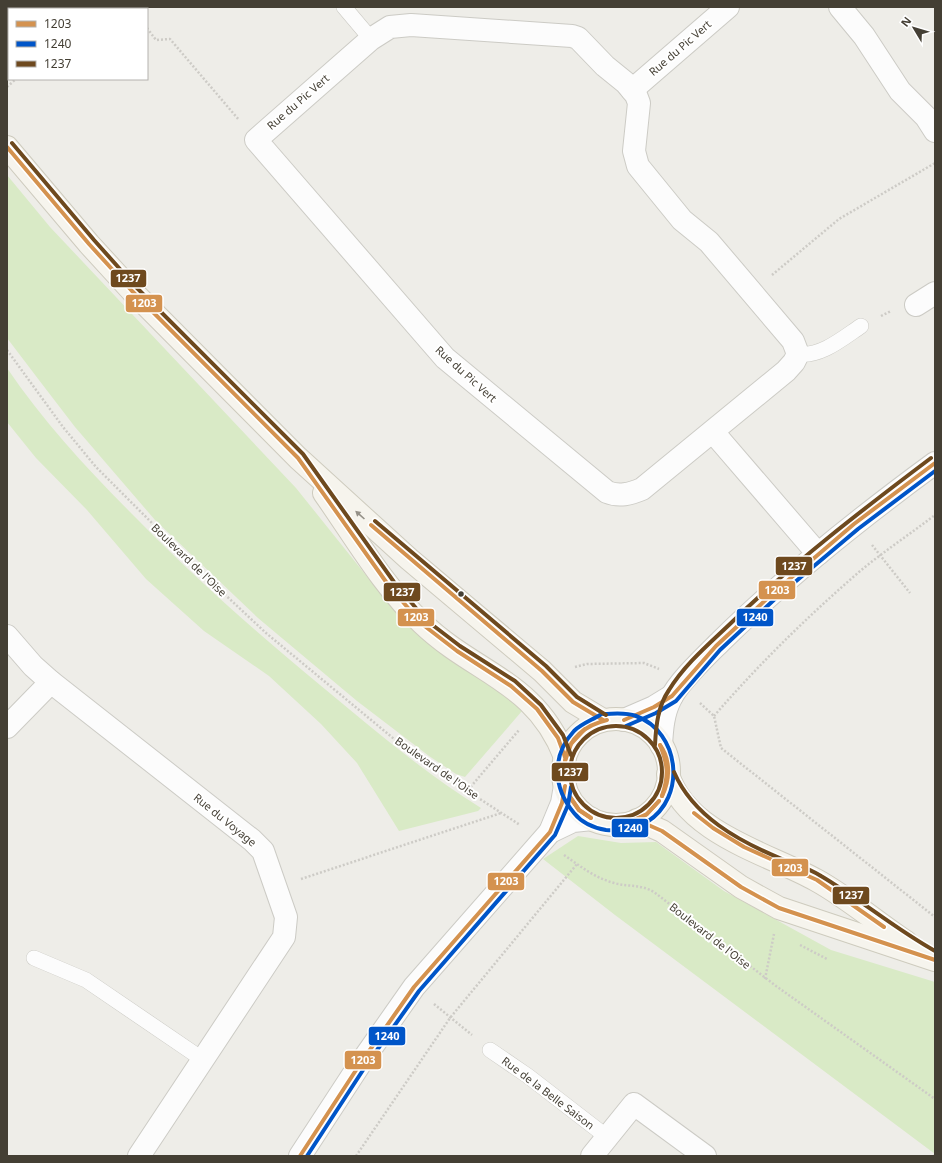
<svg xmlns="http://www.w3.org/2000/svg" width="942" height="1163" font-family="'Noto Sans',sans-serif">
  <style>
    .green { fill: #d9eac6 }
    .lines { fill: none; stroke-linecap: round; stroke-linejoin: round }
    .lane-casing { stroke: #cccbc5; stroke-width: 16 }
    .street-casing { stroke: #cccbc5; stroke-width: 24 }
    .secondary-casing { stroke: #cecbbe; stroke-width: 24 }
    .path { stroke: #cdcbc6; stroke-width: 2.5; stroke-dasharray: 2 2; stroke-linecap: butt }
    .lane { stroke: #fcfcfc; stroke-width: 15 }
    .street { stroke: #fcfcfc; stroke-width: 22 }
    .secondary { stroke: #f6f4ed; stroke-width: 22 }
    .bus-1-casing { stroke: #fff; stroke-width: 7 }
    .bus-2-casing { stroke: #fff; stroke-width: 7 }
    .bus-3-casing { stroke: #fff; stroke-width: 7 }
    .bus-1 { stroke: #d4924f; stroke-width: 4 }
    .bus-2 { stroke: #0055c8; stroke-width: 4 }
    .bus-3 { stroke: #6e491e; stroke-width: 4 }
    .oneway { fill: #949087 }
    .bus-dot { fill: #443f34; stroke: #fff; stroke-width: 1.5 }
    .labels { text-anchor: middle; stroke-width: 4; stroke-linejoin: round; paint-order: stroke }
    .street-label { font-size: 11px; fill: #443f34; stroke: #fff }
    .line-badge { stroke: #fff; stroke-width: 1.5 }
    .badge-label { font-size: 11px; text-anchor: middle; font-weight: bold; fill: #fff }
  </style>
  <rect width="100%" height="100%" fill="#eeede8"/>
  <g class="green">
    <polygon points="7,175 50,227 296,488 369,579 398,611 499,688 522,711 465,777 456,774 429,756 357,701 258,618 155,520 75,427 42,384 7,338"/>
    <path d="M7 368C45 424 91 473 139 521 197 580 256 632 320 685 372 728 423 772 481 808L478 811 399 831 357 763 321 724 269 676 204 631 146 579 87 510 36 458 7 422Z"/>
    <polygon points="578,836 621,843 656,842 724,891 831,950 935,982 935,1154 615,915 543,859"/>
  </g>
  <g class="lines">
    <defs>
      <g id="lane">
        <polyline points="344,7 371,39"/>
        <path d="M798 354C821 357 843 338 861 326"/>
        <polyline points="34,958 86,980 202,1059"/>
        <polyline points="490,1050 528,1076 607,1137"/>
      </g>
      <g id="street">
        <polyline points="840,7 864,36 900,91 926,117 935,131"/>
        <path d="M411 25 572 36 578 38 605 66 626 83 636 95 639 103 634 151 638 166 682 220 709 242 793 341 798 354 794 362 786 371 642 489C630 494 619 497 607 492L445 358 256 140 371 39 390 27Z"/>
        <polyline points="632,90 728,7"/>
        <polyline points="916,305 935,293"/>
        <polyline points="713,432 818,554"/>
        <polyline points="7,636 33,666 51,682 252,840 263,851 286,917 284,937 139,1156"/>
        <polyline points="624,720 654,707 672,696"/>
        <polyline points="7,727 51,682"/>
        <path d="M661 745C662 729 663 714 670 700 678 682 706 656 721 641 787 576 860 518 935 463"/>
        <polyline points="550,832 562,803 565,786"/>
        <polyline points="300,1156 360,1064 414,987 550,832 573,821 592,819"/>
        <polyline points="592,1156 634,1104 705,1156"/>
      </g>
      <g id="secondary">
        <polyline points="7,147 89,244 132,291 298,458 409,559 542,671 573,702 603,720"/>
        <path d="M324 493C355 537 383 586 422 623 475 674 536 681 565 757"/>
        <circle cx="616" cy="772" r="53"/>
        <path d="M668 774C685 833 769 854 816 880 847 897 876 922 906 942"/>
        <polyline points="637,820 662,831 741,887 779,908 935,960"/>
      </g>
    </defs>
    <use href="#lane" class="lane-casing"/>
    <use href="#street" class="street-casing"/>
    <use href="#secondary" class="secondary-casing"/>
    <g class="path">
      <polyline points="131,7 133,9"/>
      <polyline points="101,9 103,7"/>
      <polyline points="147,28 156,40 170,39 239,120"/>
      <polyline points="7,87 16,79"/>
      <polyline points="772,275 839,219 935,163"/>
      <polyline points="881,316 891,311"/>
      <polyline points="7,350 63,427 96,467 204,575 266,633 405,748 446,777 520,825"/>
      <polyline points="872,545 910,593"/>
      <polyline points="575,667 587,664 644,663 659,669"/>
      <polyline points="700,703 714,716 721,748 935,917"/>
      <path d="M714 716C759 664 807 617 859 572 883 552 910 534 935 515"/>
      <polyline points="468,790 519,730"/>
      <path d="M564 855C580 866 595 878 614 883 628 887 640 884 654 892L776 986 935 1099"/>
      <polyline points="301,879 501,813"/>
      <polyline points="800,945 827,959"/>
      <polyline points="765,979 774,934"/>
      <polyline points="434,1004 472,1035"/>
      <polyline points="356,1156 450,1018 577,864"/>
      <polyline points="934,1156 935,1155"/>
    </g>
    <use href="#lane" class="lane"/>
    <use href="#street" class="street"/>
    <use href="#secondary" class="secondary"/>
    <defs>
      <g id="bus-1">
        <polyline points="7,147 89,244 132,291 298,458 389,586 422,624 457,651 511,686 537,709 558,738 565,757"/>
        <polyline points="371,525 542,671 573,702 603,720"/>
        <polyline points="624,720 654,707 672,696 716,646 772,594 854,524 935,463"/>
        <path d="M660 745C671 760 670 780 662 796"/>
        <path d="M660 745C668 765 669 775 662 796"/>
        <path d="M565 761C568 738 586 725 607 720"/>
        <polyline points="565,761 571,744 585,729"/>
        <polyline points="570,797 579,810 591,818"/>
        <polyline points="570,797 579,810 591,818"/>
        <polyline points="694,813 713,828 744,847 817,880 884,927"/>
        <polyline points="637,820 662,831 741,887 779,908 935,960"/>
        <polyline points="627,823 647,814 659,801"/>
        <polyline points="627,823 646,815 659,801"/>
        <polyline points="300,1156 360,1064 414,987 550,832 562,803 565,786"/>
      </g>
      <g id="bus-2">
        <path d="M600 715C592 720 581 724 574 731 551 756 553 788 574 813 582 823 594 828 606 830 616 831 623 830 633 827 637 825 643 824 647 822 687 797 680 732 636 716 625 712 614 714 603 714"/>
        <polyline points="626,726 656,713 676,701 720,650 776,598 858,529 935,471"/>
        <polyline points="307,1156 365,1067 419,991 555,835 568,805 571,787"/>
      </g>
      <g id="bus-3">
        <polyline points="12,143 94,240 136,287 303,454 394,582 426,620 460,646 515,681 541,705 563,735 571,755"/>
        <polyline points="375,521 546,666 577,697 606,715"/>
        <circle cx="616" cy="772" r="46"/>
        <path d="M655 745C656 725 658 706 669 690 685 664 709 644 731 623 793 563 862 510 931 458"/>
        <path d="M674 772C693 816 738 841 782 859 795 864 809 868 821 876 860 899 895 929 935 951"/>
      </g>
    </defs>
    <use href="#bus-1" class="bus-1-casing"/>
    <use href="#bus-2" class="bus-2-casing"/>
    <use href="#bus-3" class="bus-3-casing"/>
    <use href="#bus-1" class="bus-1"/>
    <use href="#bus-2" class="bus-2"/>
    <use href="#bus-3" class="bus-3"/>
  </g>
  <defs><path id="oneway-solid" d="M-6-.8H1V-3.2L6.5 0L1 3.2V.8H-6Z"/></defs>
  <use class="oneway" href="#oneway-solid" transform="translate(360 515) rotate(-138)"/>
  <circle class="bus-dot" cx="461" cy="594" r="3.5"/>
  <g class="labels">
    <g class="street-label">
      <text transform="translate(680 48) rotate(-41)" y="4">Rue du Pic Vert</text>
      <text transform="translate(298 102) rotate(-41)" y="4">Rue du Pic Vert</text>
      <text transform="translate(466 374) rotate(42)" y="4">Rue du Pic Vert</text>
      <text transform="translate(189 560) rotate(44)" y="4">Boulevard de l'Oise</text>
      <text transform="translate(437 768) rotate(35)" y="4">Boulevard de l'Oise</text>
      <text transform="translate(225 820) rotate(39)" y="4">Rue du Voyage</text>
      <text transform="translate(710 936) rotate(38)" y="4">Boulevard de l'Oise</text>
      <text transform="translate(548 1093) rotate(37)" y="4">Rue de la Belle Saison</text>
    </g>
  </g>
  <g class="line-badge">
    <rect x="110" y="269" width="37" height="19" rx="4" fill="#6e491e"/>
    <rect x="125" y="294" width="38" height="19" rx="4" fill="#d4924f"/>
    <rect x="775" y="556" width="38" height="20" rx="4" fill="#6e491e"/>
    <rect x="758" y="580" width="38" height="20" rx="4" fill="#d4924f"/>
    <rect x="383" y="582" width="38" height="20" rx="4" fill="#6e491e"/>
    <rect x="736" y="608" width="38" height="19" rx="4" fill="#0055c8"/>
    <rect x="397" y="608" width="38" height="19" rx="4" fill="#d4924f"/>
    <rect x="551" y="762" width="38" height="20" rx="4" fill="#6e491e"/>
    <rect x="611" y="818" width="38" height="20" rx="4" fill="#0055c8"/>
    <rect x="771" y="858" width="38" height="19" rx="4" fill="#d4924f"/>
    <rect x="487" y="872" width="38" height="19" rx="4" fill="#d4924f"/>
    <rect x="832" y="886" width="38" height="19" rx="4" fill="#6e491e"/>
    <rect x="368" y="1026" width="38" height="20" rx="4" fill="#0055c8"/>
    <rect x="344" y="1050" width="38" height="20" rx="4" fill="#d4924f"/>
  </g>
  <g class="badge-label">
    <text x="128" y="282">1237</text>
    <text x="144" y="307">1203</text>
    <text x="794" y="570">1237</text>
    <text x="777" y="594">1203</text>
    <text x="402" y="596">1237</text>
    <text x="755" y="621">1240</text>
    <text x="416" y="621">1203</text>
    <text x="570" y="776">1237</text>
    <text x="630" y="832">1240</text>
    <text x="790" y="872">1203</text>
    <text x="506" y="885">1203</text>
    <text x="851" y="899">1237</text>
    <text x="387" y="1040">1240</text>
    <text x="363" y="1064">1203</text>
  </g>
  <rect width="942" height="1163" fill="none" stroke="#443f34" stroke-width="16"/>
  <rect x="8" y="8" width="140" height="72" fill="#ffffff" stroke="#b4b2ae"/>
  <rect x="16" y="21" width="20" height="6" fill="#d4924f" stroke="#b4b2ae"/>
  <text x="44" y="28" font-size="12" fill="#443f34">1203</text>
  <rect x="16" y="41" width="20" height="6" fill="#0055c8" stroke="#b4b2ae"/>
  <text x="44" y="48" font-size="12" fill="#443f34">1240</text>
  <rect x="16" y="61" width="20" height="6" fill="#6e491e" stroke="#b4b2ae"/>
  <text x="44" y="68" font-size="12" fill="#443f34">1237</text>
  <g transform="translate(914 28) rotate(308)" stroke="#ffffff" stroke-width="3" paint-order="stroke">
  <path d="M0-3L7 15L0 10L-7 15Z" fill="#443f34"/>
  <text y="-6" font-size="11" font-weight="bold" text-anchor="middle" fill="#443f34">N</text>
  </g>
</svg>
